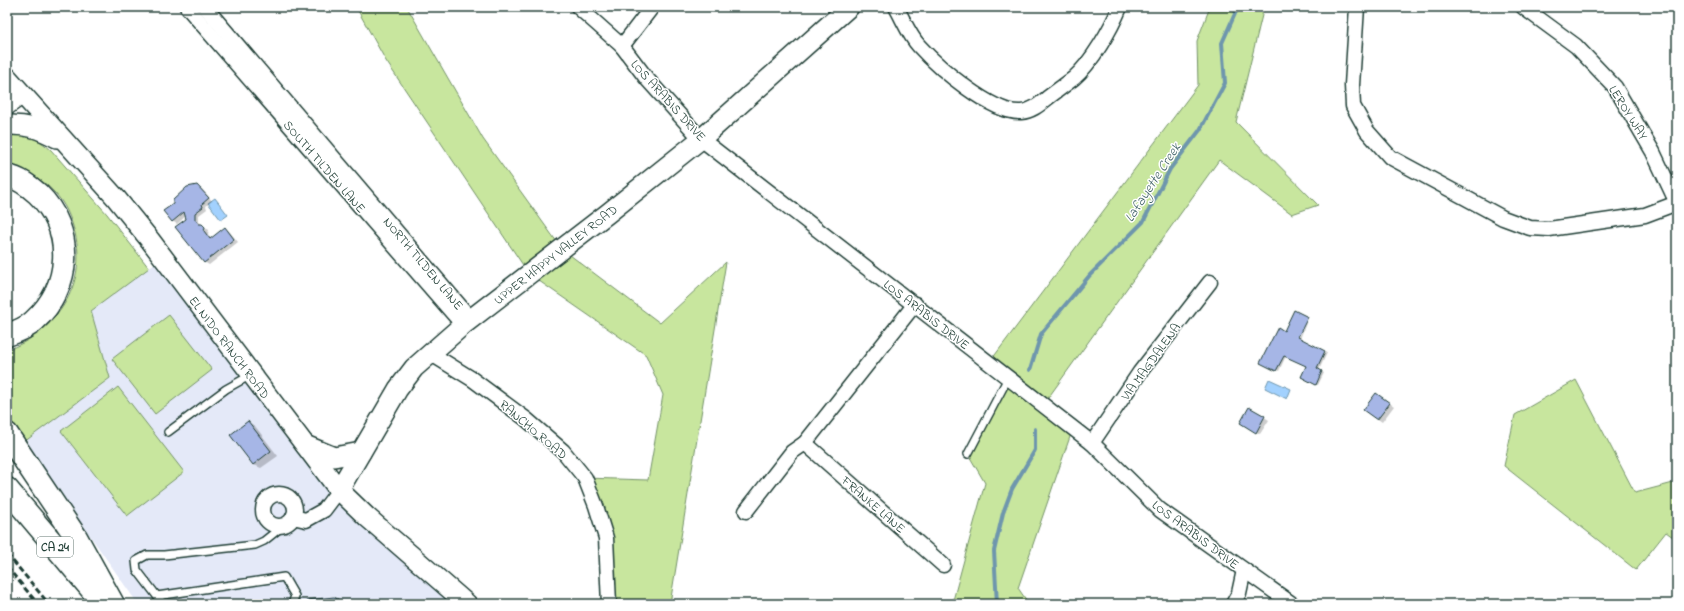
<svg xmlns="http://www.w3.org/2000/svg" width="1684" height="611" font-family="'Indie Flower',sans-serif">
  <style>
    .built { fill: #e4e9f8 }
    .green { fill: #c8e69e; stroke: #749269 }
    .water { fill: #a2d1fe; stroke: #6e96ad }
    .shadow { fill: #0003 }
    .lines { fill: none; stroke-linecap: round; stroke-linejoin: round }
    .stream { stroke: #6e96ad; stroke-width: 4 }
    .building { fill: #a6b6e6; stroke: #1f3d34 }
    .lane-casing { stroke: #1f3d34; stroke-width: 10 }
    .street-casing { stroke: #1f3d34; stroke-width: 17 }
    .secondary-casing { stroke: #1f3d34; stroke-width: 22 }
    .highway-casing { stroke: #1f3d34; stroke-width: 25 }
    .lane { stroke: #fff; stroke-width: 7 }
    .street { stroke: #fff; stroke-width: 14 }
    .secondary { stroke: #fff; stroke-width: 19 }
    .highway { stroke: #fff; stroke-width: 22 }
    .rail { stroke: #1f3d34; stroke-width: 3; stroke-dasharray: 6 3; stroke-linecap: butt }
    .labels { text-anchor: middle; stroke-width: 3; stroke-linejoin: round; paint-order: stroke }
    .shield { fill: #fff; stroke: #627771; stroke-width: 1 }
    .shield-label { font-size: 12px; font-weight: bold; fill: #1f3d34 }
    .street-label { font-size: 13px; fill: #1f3d34; stroke: #fff }
    .water-label { font-size: 14px; font-style: italic; fill: #406266; stroke: #fff }
  </style>
  <rect width="100%" height="100%" fill="#fff"/>
  <filter id="ink" filterUnits="userSpaceOnUse"><feTurbulence type="fractalNoise" baseFrequency=".025" numOctaves="2"/><feDisplacementMap in="SourceGraphic" scale="8" xChannelSelector="R" yChannelSelector="G"/><feConvolveMatrix kernelMatrix="1 2 1 2 8 2 1 2 1" color-interpolation-filters="sRGB"/></filter>
  <g filter="url(#ink)">
    <polygon class="built" points="163,257 339,490 467,604 138,604 24,442 110,378 91,311"/>
    <g class="green">
      <polygon points="356,7 407,7 483,139 562,249 660,323 726,262 670,604 609,604 606,538 585,478 648,480 663,395 646,355 529,274 386,61"/>
      <polygon points="1210,7 1264,7 1236,122 1318,205 1292,214 1219,160 1043,405 1073,428 1018,588 1029,604 952,604 985,483 968,454 1008,379 989,363 1198,85 1197,41"/>
      <path d="M19 134C33 137 41 141 51 150L107 214 149 268 91 311 110 378 24 442 7 420V350C56 332 88 285 75 233 71 218 65 203 54 192 42 178 24 171 7 166V136Z"/>
      <polygon points="169,315 212,370 155,414 112,359"/>
      <polygon points="1576,380 1635,493 1677,482 1677,540 1666,532 1636,570 1504,466 1515,415"/>
      <polygon points="118,387 184,472 127,516 61,431"/>
    </g>
    <g class="water">
      <polygon points="215,198 228,215 221,220 208,203"/>
      <polygon points="1269,379 1291,389 1287,399 1265,388"/>
    </g>
    <g class="shadow">
      <polygon points="197,186 202,189 212,201 206,206 207,209 199,215 199,222 209,230 208,234 211,239 225,228 229,231 238,242 209,265 204,262 186,216 177,224 172,221 174,204"/>
      <polygon points="1308,318 1300,339 1327,353 1319,370 1324,373 1318,385 1302,377 1307,366 1286,356 1279,371 1261,363 1295,341 1297,342"/>
      <polygon points="1380,397 1394,406 1382,422 1365,410"/>
      <polygon points="1250,408 1269,420 1260,434 1241,423"/>
      <polygon points="248,422 255,426 278,456 261,468 254,465 231,435"/>
    </g>
    <g class="lines">
      <g class="stream">
        <polyline points="1030,370 1041,334 1090,275 1143,222 1170,169 1200,130 1225,83 1222,43 1238,7"/>
        <polyline points="997,604 994,551 1003,513 1012,489 1035,450 1035,429"/>
      </g>
    </g>
    <g class="building">
      <polygon points="197,185 209,198 202,204 203,207 195,213 195,219 199,224 202,224 205,227 204,231 210,239 225,227 234,239 204,263 175,227 186,219 184,212 172,222 163,211 173,204 173,200 187,187"/>
      <polygon points="1294,310 1308,317 1298,337 1325,351 1317,368 1322,371 1316,385 1301,377 1306,366 1284,356 1276,371 1260,363 1278,327 1284,331"/>
      <polygon points="1376,393 1390,403 1377,420 1363,410"/>
      <polygon points="1249,407 1265,416 1256,433 1240,423"/>
      <polygon points="248,421 271,451 253,465 230,435"/>
      <polygon points="334,597 347,604 307,604 307,600"/>
    </g>
    <g class="lines">
      <defs>
        <g id="lane">
          <polyline points="168,432 226,389 251,375"/>
          <polyline points="968,454 1008,378"/>
          <polyline points="157,596 284,577 295,596 292,604"/>
          <polyline points="163,604 137,570 136,561 147,555 164,555 255,545 264,541 284,525"/>
        </g>
        <g id="street">
          <polyline points="187,7 463,325"/>
          <polyline points="205,7 471,319"/>
          <polyline points="578,7 622,46 647,79 701,139 1092,443 1160,510 1292,604"/>
          <path d="M896 7C903 19 909 35 919 46 938 67 992 114 1021 112 1033 111 1041 103 1050 96 1058 90 1066 84 1074 78 1092 62 1111 29 1120 7"/>
          <polyline points="1357,7 1352,85 1353,106 1367,131 1390,157 1503,218 1530,228 1549,229 1645,215 1677,203"/>
          <polyline points="1523,7 1576,46 1615,87 1653,152 1677,203"/>
          <polyline points="622,46 652,7"/>
          <polyline points="430,353 472,379 526,419 563,451 585,478 596,506 606,538 609,604"/>
          <polyline points="805,443 943,565"/>
          <polyline points="1092,443 1140,372 1210,282"/>
          <circle cx="279" cy="510" r="16"/>
          <polyline points="746,511 792,452 805,443 915,304"/>
          <polyline points="293,517 306,520 324,510 339,490"/>
          <polyline points="1233,604 1239,593 1244,570"/>
        </g>
        <g id="secondary">
          <polyline points="7,77 116,198 150,240 339,490 367,517 467,604"/>
          <polyline points="7,105 22,94"/>
          <path d="M7 125C26 124 40 129 57 138"/>
          <polyline points="305,445 334,457 361,452"/>
          <polyline points="339,490 398,389 414,368 463,325 607,214 701,139 849,7"/>
        </g>
        <g id="highway">
          <path d="M7 176C19 178 29 186 38 194 75 230 72 287 34 321 27 328 16 332 7 335"/>
          <polyline points="7,434 76,537 113,604"/>
          <polyline points="7,489 98,597"/>
        </g>
      </defs>
      <use href="#lane" class="lane-casing"/>
      <use href="#street" class="street-casing"/>
      <use href="#secondary" class="secondary-casing"/>
      <use href="#highway" class="highway-casing"/>
      <use href="#lane" class="lane"/>
      <use href="#street" class="street"/>
      <use href="#secondary" class="secondary"/>
      <use href="#highway" class="highway"/>
      <g class="rail">
        <polyline points="7,554 49,604"/>
        <polyline points="7,567 38,604"/>
      </g>
    </g>
  </g>
  <g class="labels">
    <rect class="shield" x="37" y="537" width="36" height="20" rx="3"/>
    <g class="shield-label">
      <text x="55" y="551">CA 24</text>
    </g>
    <g class="street-label">
      <text transform="translate(669 100) rotate(48)" y="5">LOS ARABIS DRIVE</text>
      <text transform="translate(1629 112) rotate(58)" y="5">LEROY WAY</text>
      <text transform="translate(325 166) rotate(49)" y="5">SOUTH TILDEN LANE</text>
      <text transform="translate(555 254) rotate(-38)" y="5">UPPER HAPPY VALLEY ROAD</text>
      <text transform="translate(424 263) rotate(50)" y="5">NORTH TILDEN LANE</text>
      <text transform="translate(927 314) rotate(38)" y="5">LOS ARABIS DRIVE</text>
      <text transform="translate(230 347) rotate(53)" y="5">EL NIDO RANCH ROAD</text>
      <text transform="translate(1150 361) rotate(-54)" y="5">VIA MAGDALENA</text>
      <text transform="translate(534 429) rotate(40)" y="5">RANCHO ROAD</text>
      <text transform="translate(874 504) rotate(41)" y="5">FRANKE LANE</text>
      <text transform="translate(1196 534) rotate(37)" y="5">LOS ARABIS DRIVE</text>
    </g>
    <g class="water-label">
      <text transform="translate(1152 182) rotate(-57)" y="5">Lafayette Creek</text>
    </g>
  </g>
  <rect width="1684" height="611" fill="none" stroke="#fff" stroke-width="24"/>
  <rect x="12" y="12" width="1660" height="587" fill="none" stroke="#1f3d34" stroke-width="1.5" filter="url(#ink)"/>
</svg>
